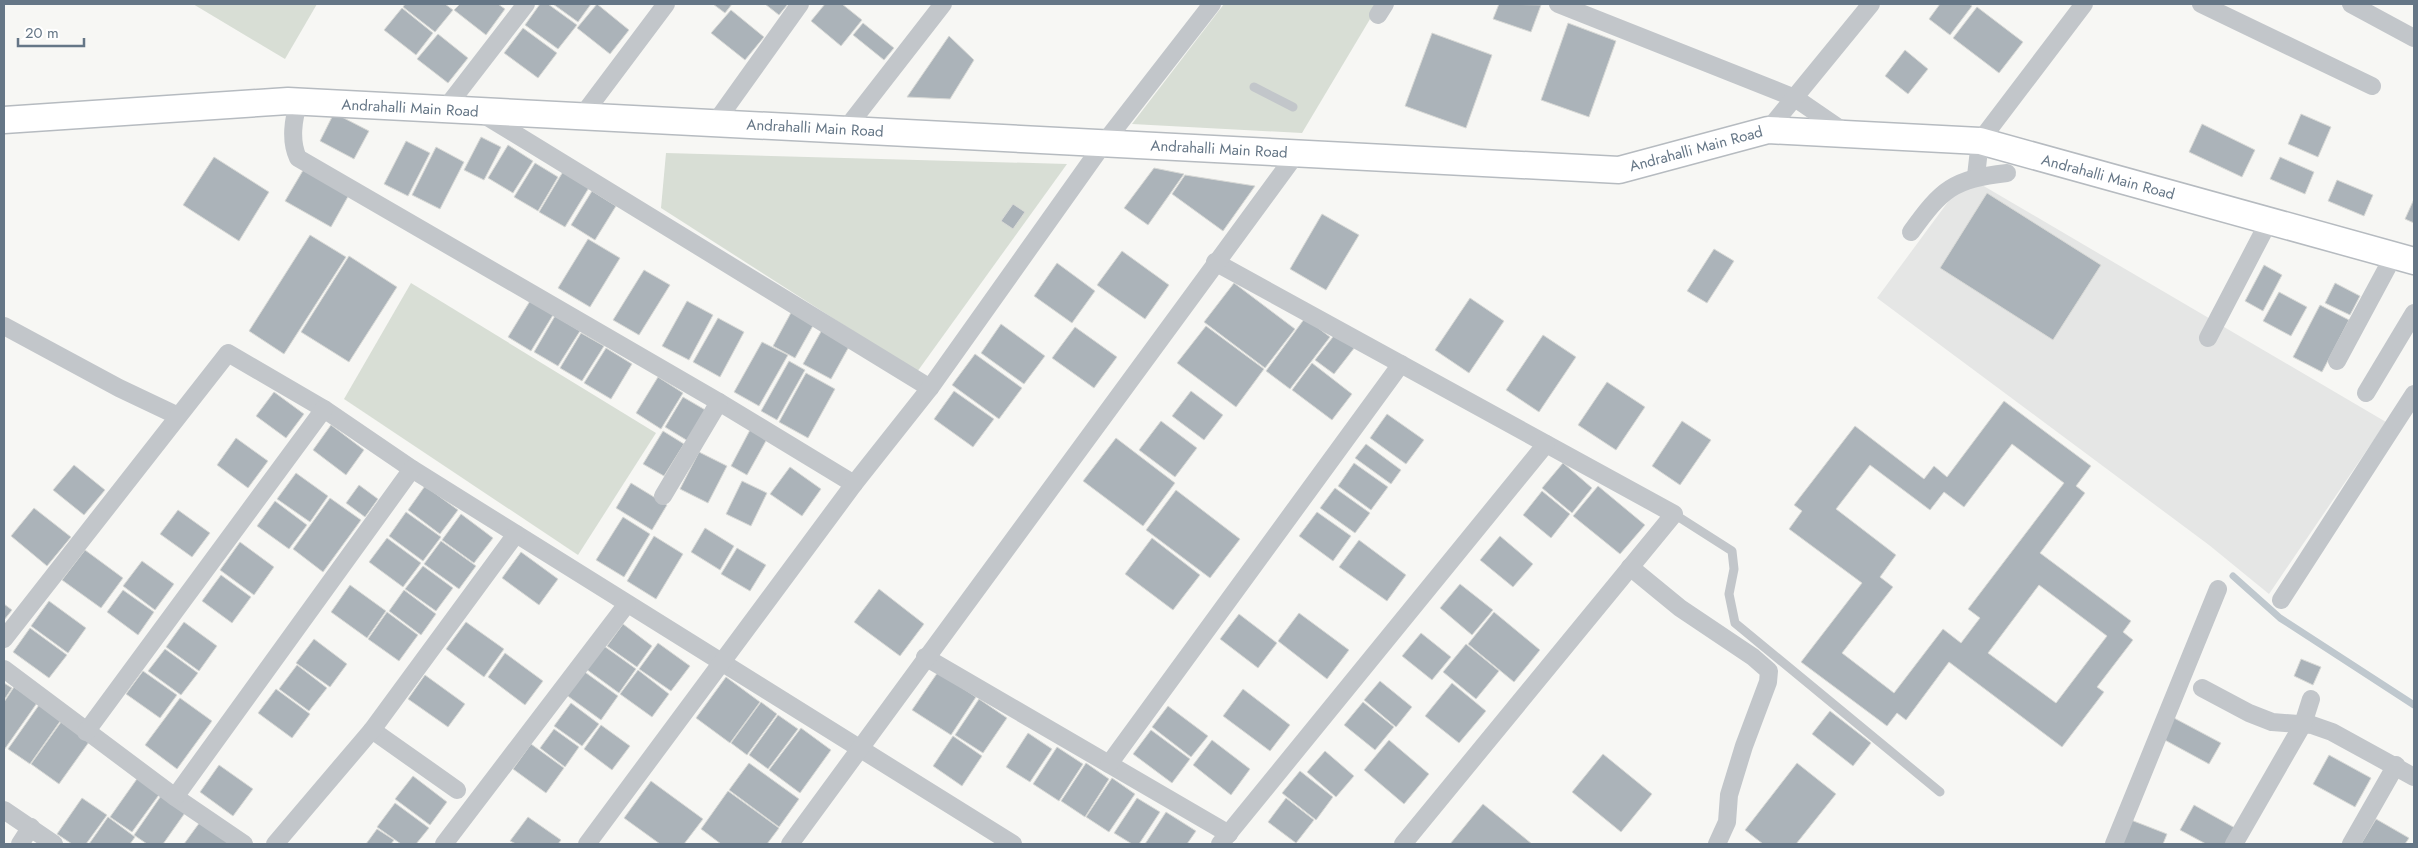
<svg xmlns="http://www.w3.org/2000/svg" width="2418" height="848" font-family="Jost,sans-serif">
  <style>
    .built { fill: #e5e6e5 }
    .green { fill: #d8ded5 }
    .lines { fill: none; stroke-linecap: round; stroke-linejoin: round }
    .stream { stroke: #bfc8ce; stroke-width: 7 }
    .building { fill: #abb3b9; stroke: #d8d9d6; fill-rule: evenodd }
    .secondary-casing { stroke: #b6bbc0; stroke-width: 29 }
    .service { stroke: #c2c6ca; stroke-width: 9 }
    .minor { stroke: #c2c6ca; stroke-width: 18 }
    .secondary { stroke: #fff; stroke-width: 26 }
    .labels { text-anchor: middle; stroke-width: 5; stroke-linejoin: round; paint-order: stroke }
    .street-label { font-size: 15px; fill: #657686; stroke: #fff }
  </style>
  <rect width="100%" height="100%" fill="#f7f7f4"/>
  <polygon class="built" points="1982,185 2386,422 2269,594 2209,545 1877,298 1956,191"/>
  <g class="green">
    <polygon points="193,4 317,4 285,59"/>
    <polygon points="1224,4 1379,4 1302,133 1132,124"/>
    <polygon points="666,153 1067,164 917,372 661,208"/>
    <polygon points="411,283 656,433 578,555 344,399"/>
  </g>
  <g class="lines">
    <polyline class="stream" points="2233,576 2280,618 2414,705"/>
  </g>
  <g class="building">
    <polygon points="405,4 445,4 453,10 435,32 403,7"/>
    <polygon points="460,4 498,4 505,9 486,35 454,10"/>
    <polygon points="540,4 548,4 577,25 558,49 525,25"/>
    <polygon points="553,4 591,4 578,22"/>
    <polygon points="597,4 629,30 610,54 577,28"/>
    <polygon points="713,4 732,4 725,13"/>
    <polygon points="765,4 788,4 779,15"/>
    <polygon points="825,4 842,4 862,20 841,46 811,21"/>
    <polygon points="1499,4 1541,5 1531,32 1493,19"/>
    <polygon points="1940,4 1969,4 1972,6 1950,35 1929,19"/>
    <polygon points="1977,7 2023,42 1999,73 1953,38"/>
    <polygon points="402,8 433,33 416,55 384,30"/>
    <polygon points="731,10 764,37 745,60 711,33"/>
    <polygon points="863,23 894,48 884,60 853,35"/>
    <polygon points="1568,23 1616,41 1589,117 1541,100"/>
    <polygon points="523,28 557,53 538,78 504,53"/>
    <polygon points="1432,33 1492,55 1466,128 1405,106"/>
    <polygon points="438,34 468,58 448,83 417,59"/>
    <polygon points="949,36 974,60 950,99 907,97"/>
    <polygon points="1905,50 1928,69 1908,94 1885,76"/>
    <polygon points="334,113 369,131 354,159 320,141"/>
    <polygon points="2301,114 2331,127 2318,157 2288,144"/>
    <polygon points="2202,124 2255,150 2242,177 2189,152"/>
    <polygon points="481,137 501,147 484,180 464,170"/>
    <polygon points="406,141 430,153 408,196 384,184"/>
    <polygon points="508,145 533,161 513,193 488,178"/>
    <polygon points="436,147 464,162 440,209 412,195"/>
    <polygon points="214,157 269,192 239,241 183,205"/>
    <polygon points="2280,157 2314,172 2305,194 2270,179"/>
    <polygon points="535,163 558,177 538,211 514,197"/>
    <polygon points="305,167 350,193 331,227 285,201"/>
    <polygon points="1154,168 1184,174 1148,225 1124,208"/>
    <polygon points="564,170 590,186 565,227 539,212"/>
    <polygon points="1185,175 1255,186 1223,231 1172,194"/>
    <polygon points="2337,180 2373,195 2364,216 2328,201"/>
    <polygon points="592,191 616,206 595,240 571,225"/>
    <polygon points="1987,193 2101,265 2053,340 1940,268"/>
    <polygon points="2414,199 2414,223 2405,219"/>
    <polygon points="1013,204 1025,212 1013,229 1001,221"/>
    <polygon points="1322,214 1359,235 1326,290 1290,269"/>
    <polygon points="310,235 346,257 284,354 249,331"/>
    <polygon points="588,239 620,258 590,307 558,288"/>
    <polygon points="1714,249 1734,261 1707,303 1687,291"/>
    <polygon points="1122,251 1169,285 1145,319 1097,285"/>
    <polygon points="349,256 397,287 349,362 301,332"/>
    <polygon points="1057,263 1095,291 1072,323 1034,296"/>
    <polygon points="2264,265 2282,275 2263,311 2245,301"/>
    <polygon points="644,270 670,285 639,335 613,320"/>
    <polygon points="1234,283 1295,329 1265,368 1204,322"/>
    <polygon points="2335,283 2360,296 2350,315 2325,303"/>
    <polygon points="2279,292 2307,307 2291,336 2263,321"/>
    <polygon points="1470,298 1504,321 1469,373 1435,350"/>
    <polygon points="530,301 553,315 531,351 508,337"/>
    <polygon points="687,301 713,315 689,360 662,346"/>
    <polygon points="2320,305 2349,320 2322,372 2293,357"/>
    <polygon points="793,309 815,322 795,358 773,346"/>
    <polygon points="555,316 580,331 558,366 534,352"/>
    <polygon points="718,318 744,332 720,377 693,362"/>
    <polygon points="1305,318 1330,337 1290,389 1266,371"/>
    <polygon points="1001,324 1045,356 1024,384 981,353"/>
    <polygon points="1206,326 1264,369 1236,407 1177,363"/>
    <polygon points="1075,327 1117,357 1094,388 1052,358"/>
    <polygon points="823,328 851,343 831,379 803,364"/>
    <polygon points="581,333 604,346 582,381 560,368"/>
    <polygon points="1336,333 1355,347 1334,374 1315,360"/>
    <polygon points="1543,335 1576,357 1539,412 1506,390"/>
    <polygon points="762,342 788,355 759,406 734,392"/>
    <polygon points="606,348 632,364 611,399 584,383"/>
    <polygon points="975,354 1022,388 999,419 952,385"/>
    <polygon points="789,361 805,370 777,420 761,411"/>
    <polygon points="1312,363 1352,394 1332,420 1292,390"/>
    <polygon points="806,373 835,389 808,438 779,422"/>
    <polygon points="658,377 683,393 661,429 636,413"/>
    <polygon points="1607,382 1645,407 1616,450 1578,425"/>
    <polygon points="954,391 994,419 973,447 934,419"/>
    <polygon points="1191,391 1223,415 1204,440 1172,416"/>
    <polygon points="274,392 304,414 286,438 256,416"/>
    <polygon points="683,397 707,411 688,441 665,427"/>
    <path d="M2004 401 2091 466 2076 486 2085 493 2040 553 2131 621 2123 632 2133 640 2097 687 2104 692 2062 747 1949 662 1906 720 1897 713 1887 726 1801 662 1862 583 1789 529 1802 511 1794 505 1855 426 1924 479 1934 466 1947 477ZM2012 444 2064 483 1968 609 1980 618 1961 643 1943 629 1894 693 1842 653 1893 587 1880 577 1896 555 1836 509 1870 465 1930 510 1944 492 1964 507ZM2039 585 2107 636 2056 703 1988 653Z"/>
    <polygon points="1387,414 1424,440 1406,464 1370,438"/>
    <polygon points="1161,421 1197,448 1175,477 1139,450"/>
    <polygon points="1682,421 1711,440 1680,485 1652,466"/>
    <polygon points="331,425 364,450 346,475 313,450"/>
    <polygon points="750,430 767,439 747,475 731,466"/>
    <polygon points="663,431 684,444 664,476 643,464"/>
    <polygon points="236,438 268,461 248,488 217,465"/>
    <polygon points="1116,438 1175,483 1143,526 1083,481"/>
    <polygon points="1366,444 1401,470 1391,484 1355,458"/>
    <polygon points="699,452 727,466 708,503 680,489"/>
    <polygon points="1354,463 1388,487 1371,510 1338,486"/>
    <polygon points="1563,463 1592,488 1572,513 1542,488"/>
    <polygon points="74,465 105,490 84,515 53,490"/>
    <polygon points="790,467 821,489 802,516 770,494"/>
    <polygon points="296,473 328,496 310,522 277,499"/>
    <polygon points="742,481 767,493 751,526 726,514"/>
    <polygon points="631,483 667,505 652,530 616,508"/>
    <polygon points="359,485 378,499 365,517 346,503"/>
    <polygon points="425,486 458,510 440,534 408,510"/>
    <polygon points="1598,486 1645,525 1620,554 1573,516"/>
    <polygon points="1335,488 1370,513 1355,533 1320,508"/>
    <polygon points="1176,490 1240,539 1210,578 1146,530"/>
    <polygon points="1542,491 1570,514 1551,538 1523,515"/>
    <polygon points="330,498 361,520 323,572 293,549"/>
    <polygon points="275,501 307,525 289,549 257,526"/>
    <polygon points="34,508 71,537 47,566 11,536"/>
    <polygon points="178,510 210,533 192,557 160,534"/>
    <polygon points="406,512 441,537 423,561 389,536"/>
    <polygon points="1317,512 1351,536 1333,561 1299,536"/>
    <polygon points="461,514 493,538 474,563 442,540"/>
    <polygon points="623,517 650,534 624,577 596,560"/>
    <polygon points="705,528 734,546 720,570 691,552"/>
    <polygon points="654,536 683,554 656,599 627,581"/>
    <polygon points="1500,536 1533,564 1513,587 1480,560"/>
    <polygon points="387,538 421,563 403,587 369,562"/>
    <polygon points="1152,538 1200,575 1173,610 1125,574"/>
    <polygon points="1359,540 1406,575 1387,601 1339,567"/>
    <polygon points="441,541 476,566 459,589 424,564"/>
    <polygon points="240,542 274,567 254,595 220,570"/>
    <polygon points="737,548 766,565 750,591 721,574"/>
    <polygon points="85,550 123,578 101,608 62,580"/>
    <polygon points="521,552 558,579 539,605 502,578"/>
    <polygon points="142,561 174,584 155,610 123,586"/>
    <polygon points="423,566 453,588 436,611 405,589"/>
    <polygon points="221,575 251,597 232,623 202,601"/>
    <polygon points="1460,584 1493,610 1472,635 1440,608"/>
    <polygon points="350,585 386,611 367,638 331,612"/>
    <polygon points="879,589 924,624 900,656 854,622"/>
    <polygon points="123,590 154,612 138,635 107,612"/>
    <polygon points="404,590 436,614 421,635 389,611"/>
    <polygon points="49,601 86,628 68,653 31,626"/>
    <polygon points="4,604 12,610 4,620"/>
    <polygon points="387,612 418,635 399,661 368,639"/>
    <polygon points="1494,612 1540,650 1514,682 1468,644"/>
    <polygon points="1299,613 1349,650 1327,679 1278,641"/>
    <polygon points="1239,614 1277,643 1258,668 1220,639"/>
    <polygon points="184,622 217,646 199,671 166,647"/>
    <polygon points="466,622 504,649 484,677 446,649"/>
    <polygon points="623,624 652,646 637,667 607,646"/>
    <polygon points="30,628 67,655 49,678 13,652"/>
    <polygon points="1421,633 1451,657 1432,680 1402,656"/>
    <polygon points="314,639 347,664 330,687 296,663"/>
    <polygon points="658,643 690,666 671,691 639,669"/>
    <polygon points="1466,644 1499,671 1476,699 1443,672"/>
    <polygon points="604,646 636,669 619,693 586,669"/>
    <polygon points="165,649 198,673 181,695 148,671"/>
    <polygon points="505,653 543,681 525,705 488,677"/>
    <polygon points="2301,659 2321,667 2313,685 2294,676"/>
    <polygon points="297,665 327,688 309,711 279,689"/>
    <polygon points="582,670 618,696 601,720 565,694"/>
    <polygon points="638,670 669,694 652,717 620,694"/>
    <polygon points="143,671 177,695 160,718 126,694"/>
    <polygon points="938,672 976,697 951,735 912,710"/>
    <polygon points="425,675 465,704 448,727 408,699"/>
    <polygon points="726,677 760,702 730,743 696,718"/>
    <polygon points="1380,681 1412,707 1396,727 1364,700"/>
    <polygon points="4,683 12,688 4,700"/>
    <polygon points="1452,683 1486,711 1459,743 1425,716"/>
    <polygon points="14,687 37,703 4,750 4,702"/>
    <polygon points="276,689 310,714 292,738 258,713"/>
    <polygon points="1243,689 1290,725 1270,751 1223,716"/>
    <polygon points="180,698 212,721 177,769 145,745"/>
    <polygon points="979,699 1007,718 983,753 955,735"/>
    <polygon points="761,702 777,714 747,755 731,743"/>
    <polygon points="1363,702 1394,727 1375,750 1344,725"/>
    <polygon points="571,703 599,724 582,746 554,726"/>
    <polygon points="39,705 61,720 30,764 8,749"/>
    <polygon points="1168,706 1208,736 1191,757 1152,727"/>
    <polygon points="1830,711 1871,743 1853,766 1812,734"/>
    <polygon points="778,715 798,729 768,769 749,755"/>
    <polygon points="2174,718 2221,743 2209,764 2163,739"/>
    <polygon points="61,722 89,742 59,784 31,764"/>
    <polygon points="601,725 630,746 612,770 584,749"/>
    <polygon points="801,728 831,750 800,793 769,770"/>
    <polygon points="554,729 579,747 565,767 540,748"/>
    <polygon points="1151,730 1190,759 1172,783 1133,754"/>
    <polygon points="1028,733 1052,749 1030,782 1006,767"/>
    <polygon points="953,736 982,756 962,786 933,766"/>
    <polygon points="1212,740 1250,769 1231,795 1193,765"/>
    <polygon points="1389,740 1429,774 1404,804 1364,770"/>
    <polygon points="531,744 564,768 546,793 513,769"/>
    <polygon points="1057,747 1083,764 1059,801 1033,784"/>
    <polygon points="1325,751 1354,776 1336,797 1307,772"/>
    <polygon points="1603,754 1652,794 1621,832 1572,792"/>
    <polygon points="2329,755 2371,778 2355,807 2313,784"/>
    <polygon points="749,763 799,799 779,827 729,790"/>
    <polygon points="1086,763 1109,779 1085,817 1061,801"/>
    <polygon points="1797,763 1836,794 1796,844 1763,844 1745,830"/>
    <polygon points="219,765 253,789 233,816 200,792"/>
    <polygon points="1300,771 1333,797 1316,820 1282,793"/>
    <polygon points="139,776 161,792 132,832 110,817"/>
    <polygon points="413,776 447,802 430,825 395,799"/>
    <polygon points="1112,778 1135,794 1109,832 1086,817"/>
    <polygon points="651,781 703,819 684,844 660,844 624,818"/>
    <polygon points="728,791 779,828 767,844 721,844 701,829"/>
    <polygon points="163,793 187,810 163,844 147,844 134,835"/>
    <polygon points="82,798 107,815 86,844 72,844 57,834"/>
    <polygon points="1137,798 1160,812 1139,844 1132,844 1114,833"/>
    <polygon points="1286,798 1314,820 1296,843 1268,822"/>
    <polygon points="395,803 429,828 416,844 401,844 377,827"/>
    <polygon points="1483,804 1532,844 1450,844"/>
    <polygon points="2194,805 2235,828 2226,844 2206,844 2180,830"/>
    <polygon points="1166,812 1196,831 1187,844 1145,844"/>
    <polygon points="108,817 135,837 130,844 89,844"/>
    <polygon points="528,817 561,840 558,844 516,844 510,841"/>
    <polygon points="2376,819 2409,838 2405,844 2361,844"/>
    <polygon points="2131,820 2167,834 2163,844 2121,844"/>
    <polygon points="200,822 231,844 184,844"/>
    <polygon points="377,829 394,840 391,844 366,844"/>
  </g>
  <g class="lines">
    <defs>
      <polyline id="secondary" points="4,120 288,101 1619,170 1768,130 1980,141 2414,261"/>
    </defs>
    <use href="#secondary" class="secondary-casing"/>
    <g class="service">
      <polyline points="1254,87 1293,107"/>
      <polyline points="1674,514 1732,551 1734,569 1729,594 1735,623 1940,792"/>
    </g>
    <g class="minor">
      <polyline points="1558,4 1795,98 1846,133"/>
      <polyline points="2201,4 2372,86"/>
      <polyline points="2351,4 2414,38"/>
      <polyline points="1378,15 1385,4"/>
      <path d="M299 102C293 119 290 141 298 158L719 402 854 484"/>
      <polyline points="445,109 526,4"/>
      <polyline points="481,113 930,388"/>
      <polyline points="582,116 666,4"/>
      <polyline points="715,123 800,4"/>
      <polyline points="845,130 943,4"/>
      <polyline points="1768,130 1871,4"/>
      <polyline points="1976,176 1980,141 2084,4"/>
      <path d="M1911 232C1942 189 1953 179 2007 173"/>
      <polyline points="1215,262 1674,514 1403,844"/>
      <polyline points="4,326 119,388 178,416"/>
      <polyline points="2208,338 2269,221"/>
      <polyline points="2337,361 2394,255"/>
      <polyline points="2366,393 2414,313"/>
      <polyline points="663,496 719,402"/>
      <polyline points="1630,567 1680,608 1753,657 1769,671 1768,682 1744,746 1729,795 1727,822 1717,844"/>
      <polyline points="2281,600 2414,394"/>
      <polyline points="4,639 228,353 324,409 412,469 1013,844"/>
      <polyline points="925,657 1229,834"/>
      <polyline points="4,669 175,797 244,844"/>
      <polyline points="2202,688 2249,713 2272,722 2312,725 2332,732 2414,777"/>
      <polyline points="372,730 457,790"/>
      <polyline points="86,732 324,409"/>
      <polyline points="1109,764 1401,364"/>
      <polyline points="175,797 412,469"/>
      <polyline points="4,810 54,844"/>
      <polyline points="20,844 31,827"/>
      <polyline points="275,844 372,730 516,534"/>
      <polyline points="444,844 627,604"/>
      <polyline points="587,844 854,484 930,388 1104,143 1212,4"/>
      <polyline points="790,844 1297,153"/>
      <polyline points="1220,844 1546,444"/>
      <polyline points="2114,844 2218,589"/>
      <polyline points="2234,844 2303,724 2311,699"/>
      <polyline points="2351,844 2396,765"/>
    </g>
    <use href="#secondary" class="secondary"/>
  </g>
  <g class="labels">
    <g class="street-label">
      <text transform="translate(410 108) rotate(3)" y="5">Andrahalli Main Road</text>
      <text transform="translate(815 128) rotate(3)" y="5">Andrahalli Main Road</text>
      <text transform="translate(1219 149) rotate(3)" y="5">Andrahalli Main Road</text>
      <text transform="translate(1696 149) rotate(-15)" y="5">Andrahalli Main Road</text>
      <text transform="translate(2108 177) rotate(15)" y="5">Andrahalli Main Road</text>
    </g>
  </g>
  <rect width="2418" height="848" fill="none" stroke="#657686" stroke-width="10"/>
  <path d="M18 38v8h66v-8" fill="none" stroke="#657686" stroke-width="2.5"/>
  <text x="25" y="38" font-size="15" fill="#657686" stroke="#ffffff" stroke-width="4" paint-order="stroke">20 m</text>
</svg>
